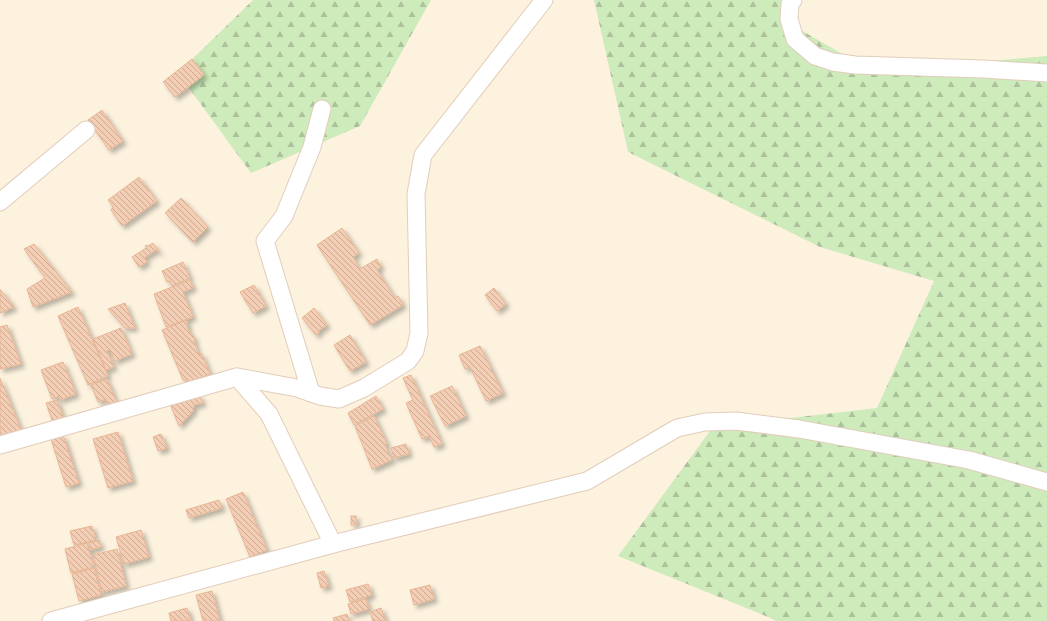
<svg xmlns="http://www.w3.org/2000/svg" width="1047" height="621" font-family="'Golos Text',sans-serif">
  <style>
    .forest { fill: url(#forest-firs) }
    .building { fill: url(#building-back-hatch); stroke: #e8b593; filter: url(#shadow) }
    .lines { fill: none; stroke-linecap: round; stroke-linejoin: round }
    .minor-casing { stroke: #e1cdba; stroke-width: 19 }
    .minor { stroke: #fff; stroke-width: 17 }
  </style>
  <defs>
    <pattern id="forest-firs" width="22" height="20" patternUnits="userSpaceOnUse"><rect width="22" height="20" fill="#ceebbc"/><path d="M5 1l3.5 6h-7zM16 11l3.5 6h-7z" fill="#acc19b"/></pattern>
    <pattern id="building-back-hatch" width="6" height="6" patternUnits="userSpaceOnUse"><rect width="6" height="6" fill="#f4ceb4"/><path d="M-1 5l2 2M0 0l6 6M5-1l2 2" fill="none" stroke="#caaa94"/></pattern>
    <filter id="shadow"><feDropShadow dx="3.5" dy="3.5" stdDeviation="2" flood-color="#0004"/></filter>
  </defs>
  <rect width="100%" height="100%" fill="#fdf2de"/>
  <g class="forest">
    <polygon points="253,0 431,0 360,126 251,173 178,73"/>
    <polygon points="594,0 781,0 785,21 872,71 1047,56 1047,621 776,621 768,617 618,556 713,427 877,408 934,281 820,247 628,152"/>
  </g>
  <g class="building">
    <polygon points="192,59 204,75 175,97 163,82"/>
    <polygon points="102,110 123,141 109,150 88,120"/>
    <polygon points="139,177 157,201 122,226 111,210 113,207 108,200"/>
    <polygon points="181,198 208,227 193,242 165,213"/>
    <polygon points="342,228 359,253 353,257 360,269 377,259 381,267 377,270 395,298 398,296 403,305 370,325 317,245"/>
    <polygon points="153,243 160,253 156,250 144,258 147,262 139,267 132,257 146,248 145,246 147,245 148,246"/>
    <polygon points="34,244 72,292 33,307 27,289 45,278 24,249"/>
    <polygon points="183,262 190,278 172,286 170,281 167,282 162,271"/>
    <polygon points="190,280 193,288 183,292 193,317 166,327 154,294"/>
    <polygon points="254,285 266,306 253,313 240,292"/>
    <polygon points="494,288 506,304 497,311 485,295"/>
    <polygon points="0,290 1,290 14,307 0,313"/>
    <polygon points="125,303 135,328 125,328 108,309"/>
    <polygon points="78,307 108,376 88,385 58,316"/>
    <polygon points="314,308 327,325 318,331 319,333 316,335 302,318"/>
    <polygon points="186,320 188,325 187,326 191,336 193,335 195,340 194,341 199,355 202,354 210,374 189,382 188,380 183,380 162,330"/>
    <polygon points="7,325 21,364 0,369 0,327"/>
    <polygon points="121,328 132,354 115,361 110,350 107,351 114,367 106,370 93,339"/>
    <polygon points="350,335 366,362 350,371 334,345"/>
    <polygon points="480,346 503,393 486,401 470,367 465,369 459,355"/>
    <polygon points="63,362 76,394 60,400 59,396 52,399 41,370"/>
    <polygon points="411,375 442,444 434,447 429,436 422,439 406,403 413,400 403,378"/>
    <polygon points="0,378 22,432 0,437"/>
    <polygon points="107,379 117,403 108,406 106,399 98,402 91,385"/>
    <polygon points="452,386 466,416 445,426 430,396"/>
    <polygon points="199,395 203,403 194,405 193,411 179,426 170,404"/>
    <polygon points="376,396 383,409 354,425 348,413"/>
    <polygon points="57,400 64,420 53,423 46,403"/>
    <polygon points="374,416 387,444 385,445 392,460 372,469 355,426"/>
    <polygon points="118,432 133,481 108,488 93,439"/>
    <polygon points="161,434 167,448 158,451 153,437"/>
    <polygon points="63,435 79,483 66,487 51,439"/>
    <polygon points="406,444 409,454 394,458 391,448"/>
    <polygon points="243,492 267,550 250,557 226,499"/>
    <polygon points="219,500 222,508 189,518 186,510"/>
    <rect x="351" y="516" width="5" height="9"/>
    <polygon points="92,526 96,540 74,545 70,531"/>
    <polygon points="141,530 149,557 124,564 116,537"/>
    <polygon points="99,540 101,547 90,550 89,543"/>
    <polygon points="87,543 94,567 71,573 65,549"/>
    <polygon points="117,549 126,586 102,592 93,555"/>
    <polygon points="94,568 101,595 79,601 72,574"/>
    <polygon points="324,571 329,586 321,588 317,573"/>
    <polygon points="368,584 372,595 350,602 346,590"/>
    <polygon points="430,585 434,599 414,605 410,590"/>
    <polygon points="212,591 220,621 203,621 196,595"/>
    <polygon points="366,599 369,609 351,614 348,604"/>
    <polygon points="187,608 191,621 171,621 169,613"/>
    <polygon points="381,608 386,621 373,621 370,612"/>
    <polygon points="347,614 349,621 334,621 333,618"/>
  </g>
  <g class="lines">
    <defs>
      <g id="minor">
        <polyline points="793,0 790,4 789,19 795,39 815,56 833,62 855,65 984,69 1047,73"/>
        <polyline points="0,202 86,130"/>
        <polyline points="311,393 265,241 284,216 312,147 322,109"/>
        <polyline points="0,445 237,377 297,388 320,396 339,399 364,388 408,361 415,351 419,333 416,194 423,155 544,0"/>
        <polyline points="333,544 587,481 677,428 705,422 736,421 799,429 969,460 1047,482"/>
        <polyline points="51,621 333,544 269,414 237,377"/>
      </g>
    </defs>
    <use href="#minor" class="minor-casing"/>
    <use href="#minor" class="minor"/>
  </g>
</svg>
